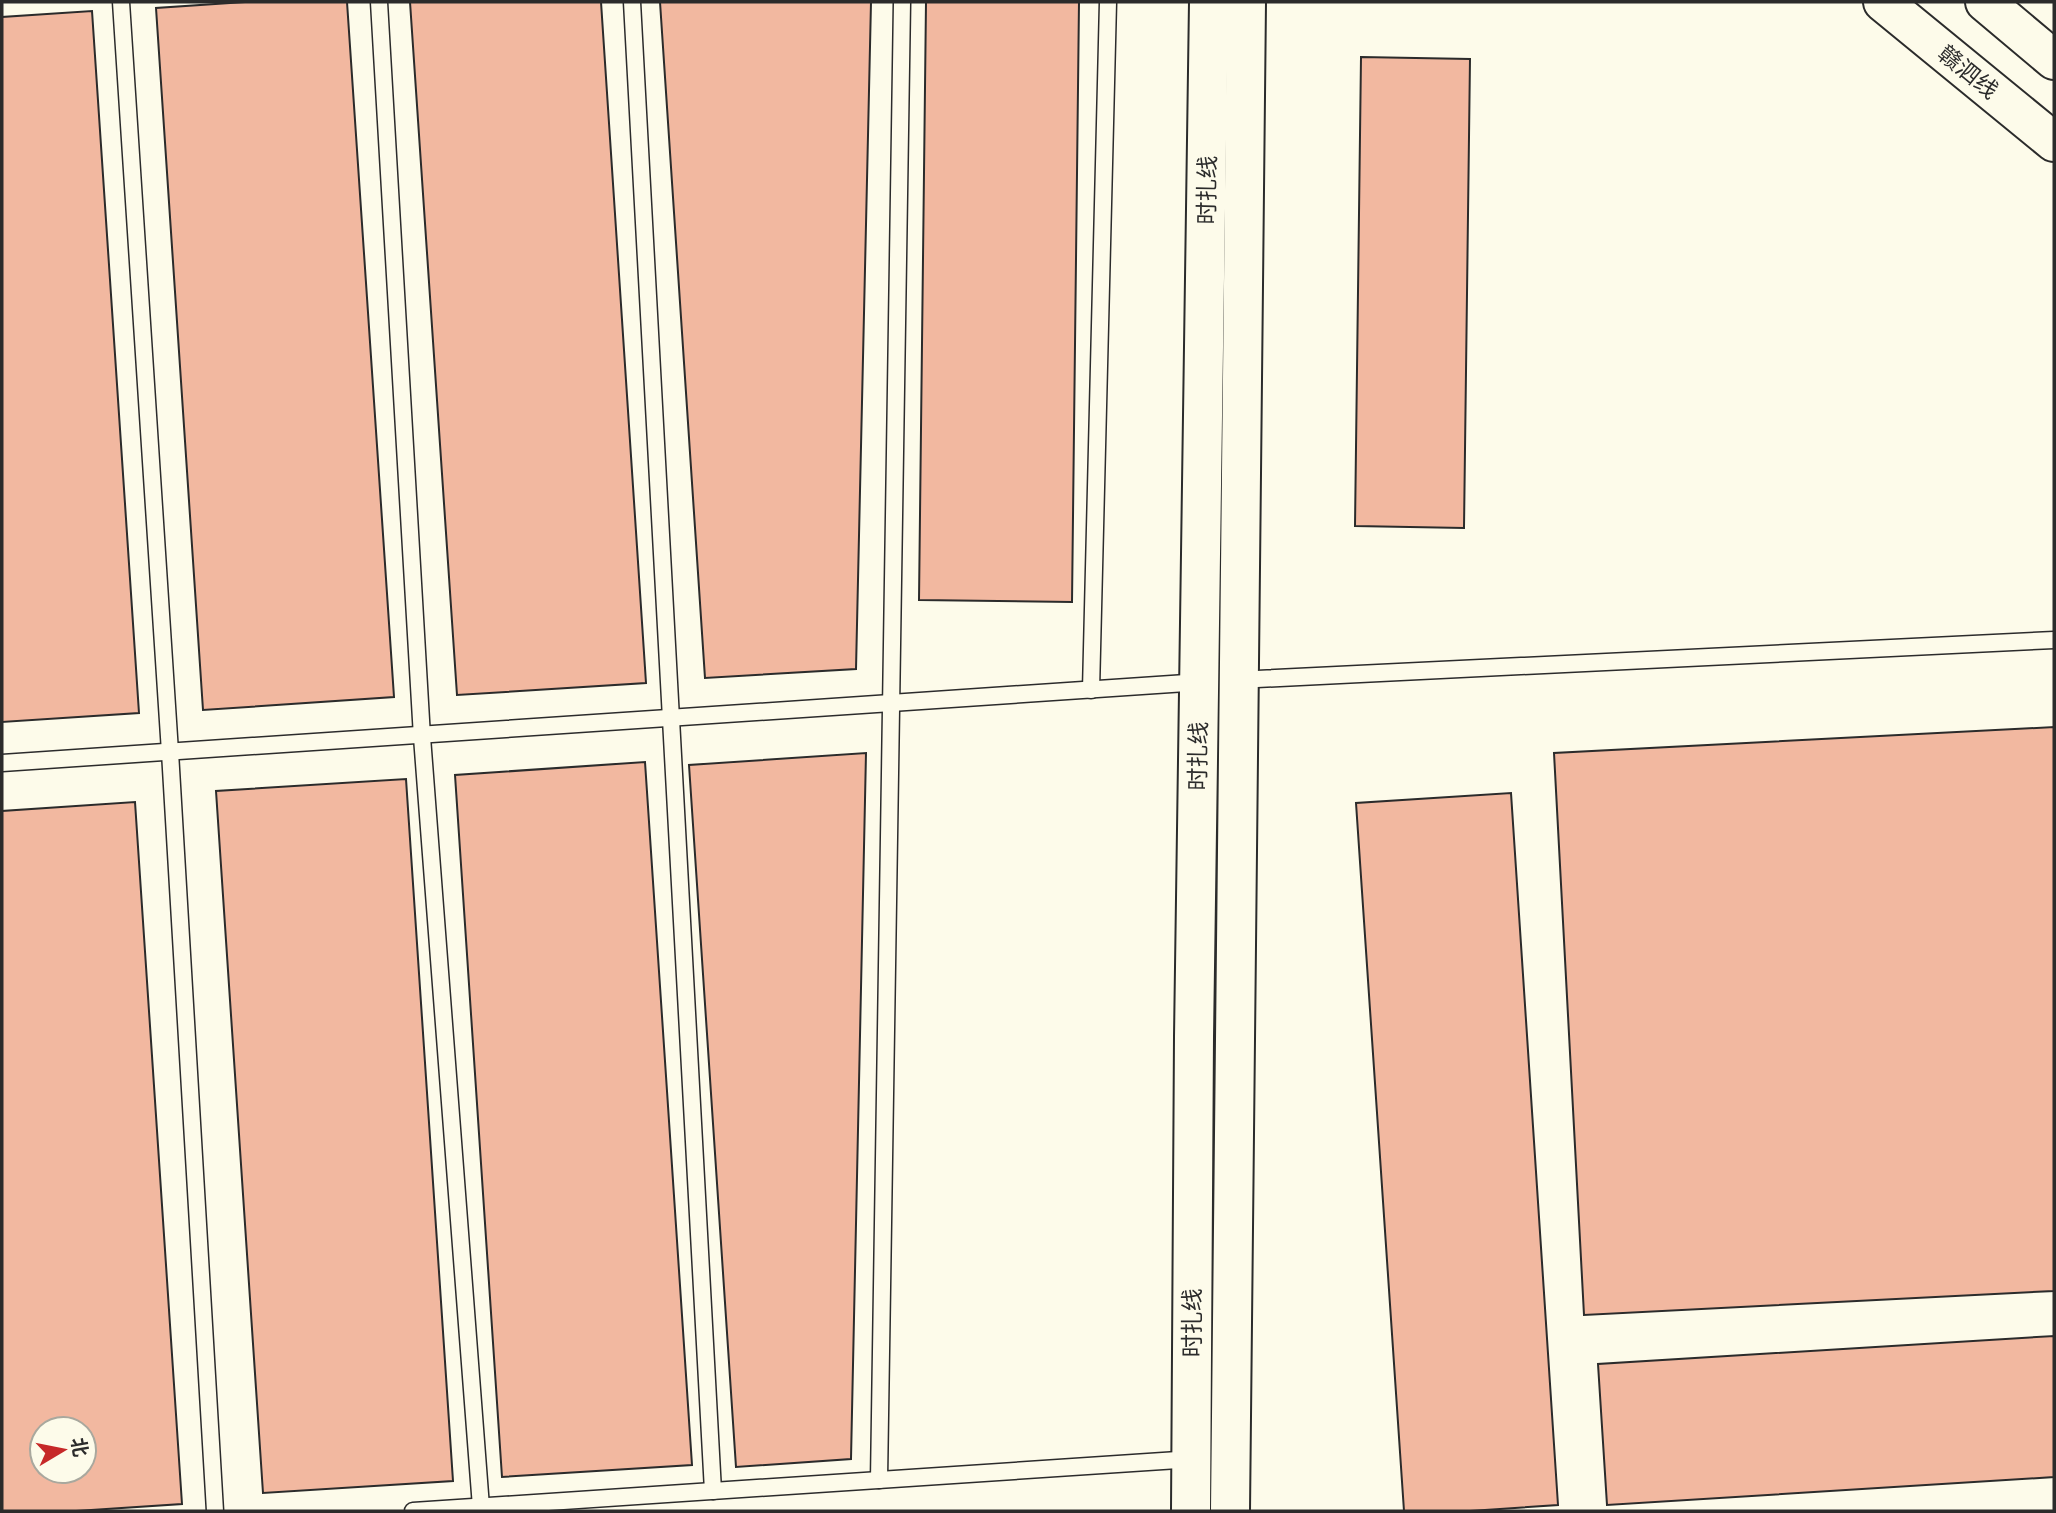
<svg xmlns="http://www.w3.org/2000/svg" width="2056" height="1513" font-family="'Golos Text','Noto Sans SC',sans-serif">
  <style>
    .building { fill: #f2b8a0; stroke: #2b2b2b; stroke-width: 2; fill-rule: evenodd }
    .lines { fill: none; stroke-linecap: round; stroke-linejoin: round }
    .lane-casing { stroke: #2b2b2b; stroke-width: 19 }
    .secondary-casing { stroke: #2b2b2b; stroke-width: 42 }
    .primary-casing { stroke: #2b2b2b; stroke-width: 42 }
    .lane { stroke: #fdfbea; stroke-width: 16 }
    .secondary { stroke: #fdfbea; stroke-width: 38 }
    .primary { stroke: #fdfbea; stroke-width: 38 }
    .labels { text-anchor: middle; stroke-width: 5; stroke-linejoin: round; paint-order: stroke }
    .street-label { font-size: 23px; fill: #2b2b2b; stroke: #fdfbea }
  </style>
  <rect width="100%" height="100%" fill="#fdfbea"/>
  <g class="building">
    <polygon points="245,2 347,2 394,697 203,710 156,8"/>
    <polygon points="410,2 601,2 646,683 457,695"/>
    <polygon points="660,2 871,2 856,669 705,678"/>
    <polygon points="926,2 1079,2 1072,602 919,600"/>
    <polygon points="92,11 139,713 2,722 2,17"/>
    <polygon points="1361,57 1470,59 1464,528 1355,526"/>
    <polygon points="2054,727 2054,1291 1584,1315 1554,753"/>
    <polygon points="866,753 851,1459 736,1467 689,765"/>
    <polygon points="645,762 692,1465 502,1477 455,775"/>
    <polygon points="406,779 453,1481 263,1493 216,791"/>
    <polygon points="1511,793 1558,1505 1470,1511 1404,1511 1356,803"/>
    <path d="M135 802 182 1504 76 1511H2V811ZM42 1429H84V1471H42Z"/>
    <polygon points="2054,1336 2054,1477 1607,1505 1598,1364"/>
  </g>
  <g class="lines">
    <defs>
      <g id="lane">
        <polyline points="121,2 170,752 215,1511"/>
        <polyline points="379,2 422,737 481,1507"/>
        <polyline points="632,2 713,1491"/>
        <polyline points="1237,680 2054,640"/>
        <polyline points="1091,690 1108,2"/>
        <polyline points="2,763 1201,682"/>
        <polyline points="879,1480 902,2"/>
        <polyline points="413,1511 1193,1459"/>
      </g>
      <g id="secondary">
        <polyline points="1191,1511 1194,1037 1209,2"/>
        <polyline points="1230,1511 1246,2"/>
      </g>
      <g id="primary">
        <polyline points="1883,2 2054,142"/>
        <polyline points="1985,2 2054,60"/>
      </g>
    </defs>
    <use href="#lane" class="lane-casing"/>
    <use href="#secondary" class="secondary-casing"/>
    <use href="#primary" class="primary-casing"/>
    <use href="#lane" class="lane"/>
    <use href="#secondary" class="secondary"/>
    <use href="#primary" class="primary"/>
  </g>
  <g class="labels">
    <g class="street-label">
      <text transform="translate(1968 72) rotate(39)" y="8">赣泗线</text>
      <text transform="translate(1207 190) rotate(-89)" y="8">时扎线</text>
      <text transform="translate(1198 756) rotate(-89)" y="8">时扎线</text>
      <text transform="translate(1192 1323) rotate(-90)" y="8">时扎线</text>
    </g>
  </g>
  <rect width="2056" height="1513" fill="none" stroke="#2b2b2b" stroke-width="7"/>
  <g transform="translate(63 1450) rotate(80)"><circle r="33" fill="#fdfbea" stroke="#a9a89e" stroke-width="2"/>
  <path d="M0-5L12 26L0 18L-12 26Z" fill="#c62828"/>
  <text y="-10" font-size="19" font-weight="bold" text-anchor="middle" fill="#2b2b2b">北</text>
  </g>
</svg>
